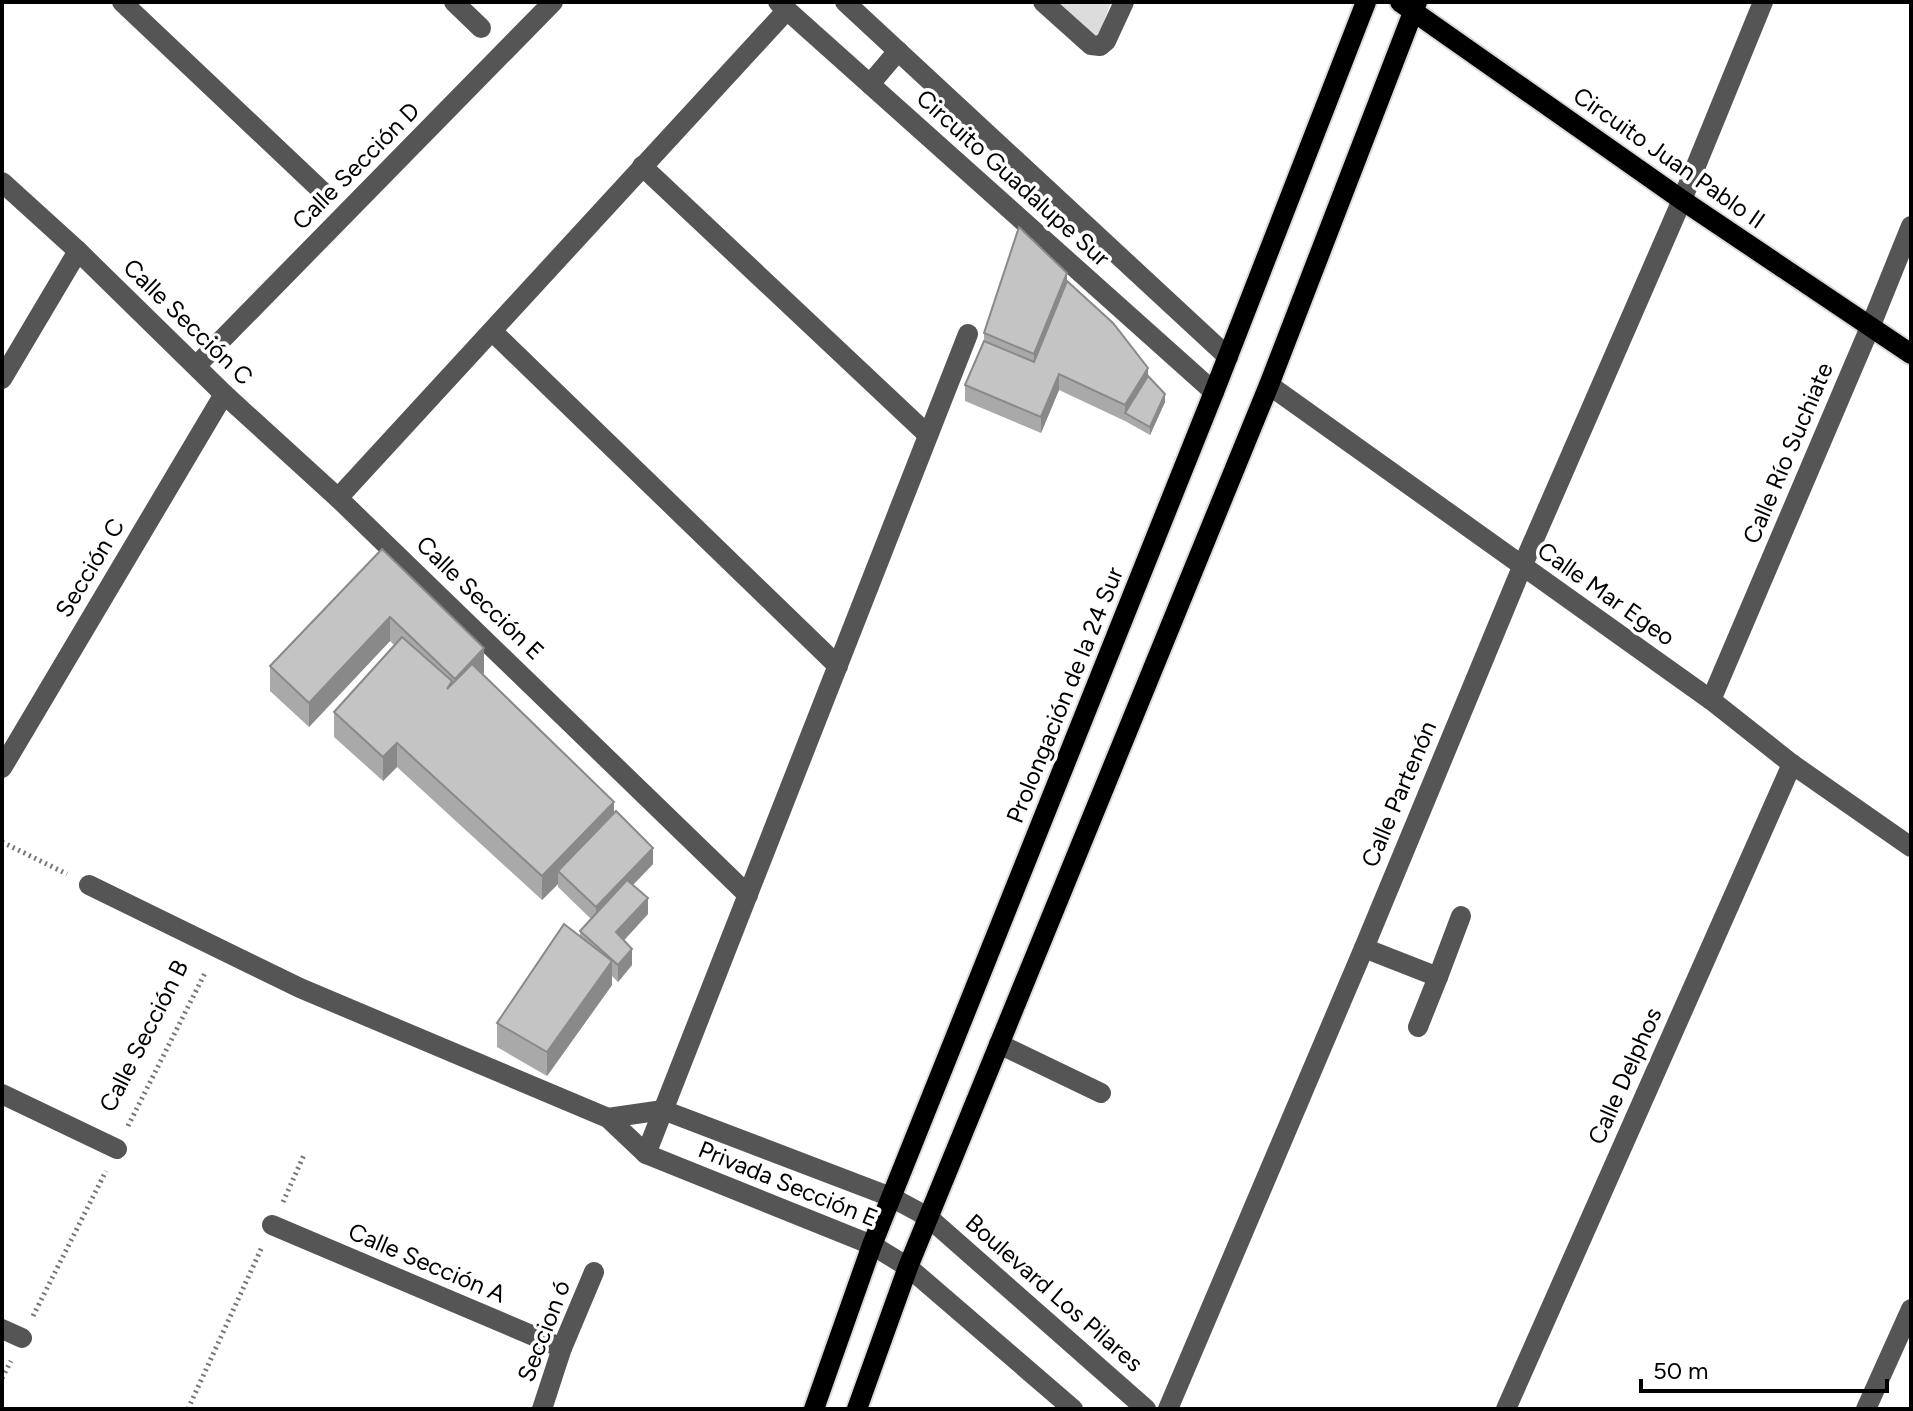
<svg xmlns="http://www.w3.org/2000/svg" width="1913" height="1411" font-family="Figtree,sans-serif">
  <style>
    .green { fill: #dcdcdc }
    .lines { fill: none; stroke-linecap: round; stroke-linejoin: round }
    .major-casing { stroke: #dbdbdb; stroke-width: 24 }
    .path { stroke: #777; stroke-width: 5; stroke-dasharray: 2 4; stroke-linecap: butt }
    .minor { stroke: #555; stroke-width: 20 }
    .major { stroke: #000; stroke-width: 20 }
    .wall { fill: #a9a9a9 }
    .shaded-wall { fill: #898989 }
    .building { fill: #c4c4c4; stroke: #898989; stroke-width: 2 }
    .labels { text-anchor: middle; stroke-width: 7; stroke-linejoin: round; paint-order: stroke }
    .street-label { font-size: 24px; fill: #000; stroke: #fff }
  </style>
  <rect width="100%" height="100%" fill="#fff"/>
  <polygon class="green" points="1056,2 1111,2 1097,40"/>
  <g class="lines">
    <defs>
      <g id="major">
        <polyline points="1400,2 1682,200 1911,354"/>
        <polyline points="814,1409 872,1245 1214,392 1366,2"/>
        <polyline points="857,1409 908,1267 1269,385 1417,2"/>
      </g>
    </defs>
    <use href="#major" class="major-casing"/>
    <g class="path">
      <polyline points="2,842 67,874"/>
      <polyline points="128,1126 206,971"/>
      <polyline points="283,1202 304,1155"/>
      <polyline points="33,1316 106,1171"/>
      <polyline points="2,1378 11,1361"/>
      <polyline points="188,1409 262,1247"/>
    </g>
    <g class="minor">
      <polyline points="122,2 324,193"/>
      <polyline points="454,2 481,28"/>
      <polyline points="778,2 1214,392"/>
      <polyline points="845,2 1228,357"/>
      <polyline points="1043,2 1091,45 1100,46 1106,41 1124,2"/>
      <polyline points="870,84 898,51"/>
      <polyline points="642,166 928,435"/>
      <polyline points="2,182 78,251 224,394 338,498 748,895"/>
      <polyline points="493,332 838,666"/>
      <polyline points="196,366 553,2"/>
      <polyline points="2,379 78,251"/>
      <polyline points="1269,385 1711,700 1792,764 1911,847"/>
      <path d="M338 498C489 336 637 172 787 10"/>
      <polyline points="1711,700 1871,325 1911,226"/>
      <polyline points="2,768 224,394"/>
      <polyline points="89,885 300,988 608,1118 646,1154 872,1245 908,1267 1073,1409"/>
      <polyline points="1364,948 1438,977 1461,916"/>
      <polyline points="1418,1027 1438,977"/>
      <polyline points="999,1044 1101,1093"/>
      <polyline points="2,1094 117,1149"/>
      <polyline points="608,1118 663,1110 891,1197 928,1217 1146,1409"/>
      <polyline points="646,1154 968,334"/>
      <polyline points="272,1225 562,1348"/>
      <polyline points="2,1329 22,1338"/>
      <polyline points="542,1409 562,1348 594,1272"/>
      <polyline points="1168,1409 1364,948 1522,567 1682,200 1763,2"/>
      <polyline points="1506,1409 1792,764"/>
      <polyline points="1866,1409 1911,1309"/>
    </g>
    <use href="#major" class="major"/>
  </g>
  <g class="wall">
    <polygon points="1067,281 1148,376 1165,402 1150,435 1125,421 1059,390 1041,433 965,401 965,385 984,341 984,333"/>
    <polygon points="382,549 484,673 482,674 614,813 653,864 633,885 648,914 624,940 632,965 618,982 612,976 612,985 547,1076 497,1047 497,1023 580,936 580,931 591,919 558,887 558,884 542,900 397,767 383,781 334,737 334,712 394,645 390,641 309,727 270,691 270,666"/>
  </g>
  <g class="shaded-wall">
    <polygon points="1067,273 1067,297 1034,378 1034,354"/>
    <polygon points="1148,368 1148,384 1125,413 1125,405"/>
    <polygon points="1059,374 1059,390 1041,433 1041,417"/>
    <polygon points="1165,394 1165,402 1150,435 1150,427"/>
    <polygon points="390,617 390,641 309,727 309,703"/>
    <polygon points="484,648 484,673 455,703 455,679"/>
    <polygon points="397,743 397,767 383,781 383,757"/>
    <polygon points="614,802 614,826 558,871 558,884 542,900 542,876"/>
    <polygon points="653,848 653,864 596,923 596,907"/>
    <polygon points="648,898 648,914 616,949 616,932"/>
    <polygon points="632,949 632,965 618,982 618,965"/>
    <polygon points="612,961 612,985 547,1076 547,1052"/>
  </g>
  <g class="building">
    <polygon points="1019,227 1067,273 1034,354 984,333"/>
    <polygon points="1067,281 1113,323 1148,368 1125,405 1059,374 1041,417 965,385 984,341 1034,362"/>
    <polygon points="1148,376 1165,394 1150,427 1125,413"/>
    <polygon points="382,549 484,648 455,679 390,617 309,703 270,666"/>
    <polygon points="402,637 452,681 447,689 472,664 614,802 542,876 397,743 383,757 334,712"/>
    <polygon points="616,811 653,848 596,907 558,871"/>
    <polygon points="627,880 648,898 616,932 632,949 618,965 580,931"/>
    <polygon points="564,924 612,961 547,1052 497,1023"/>
  </g>
  <g class="labels">
    <g class="street-label">
      <text transform="translate(1669 158) rotate(35)" y="8">Circuito Juan Pablo II</text>
      <text transform="translate(356 166) rotate(-45)" y="8">Calle Sección D</text>
      <text transform="translate(1013 178) rotate(42)" y="8">Circuito Guadalupe Sur</text>
      <text transform="translate(188 322) rotate(44)" y="8">Calle Sección C</text>
      <text transform="translate(1788 453) rotate(-67)" y="8">Calle Río Suchiate</text>
      <text transform="translate(90 568) rotate(-59)" y="8">Sección C</text>
      <text transform="translate(1606 594) rotate(35)" y="8">Calle Mar Egeo</text>
      <text transform="translate(480 598) rotate(44)" y="8">Calle Sección E</text>
      <text transform="translate(1065 695) rotate(-68)" y="8">Prolongación de la 24 Sur</text>
      <text transform="translate(1399 794) rotate(-67)" y="8">Calle Partenón</text>
      <text transform="translate(144 1036) rotate(-63)" y="8">Calle Sección B</text>
      <text transform="translate(1625 1076) rotate(-66)" y="8">Calle Delphos</text>
      <text transform="translate(788 1184) rotate(22)" y="8">Privada Sección E</text>
      <text transform="translate(427 1263) rotate(23)" y="8">Calle Sección A</text>
      <text transform="translate(1054 1293) rotate(41)" y="8">Boulevard Los Pilares</text>
      <text transform="translate(544 1331) rotate(-69)" y="8">Seccion ó</text>
    </g>
  </g>
  <rect width="1913" height="1411" fill="none" stroke="#000000" stroke-width="8"/>
  <path d="M1641 1379v12h246v-12" fill="none" stroke="#000000" stroke-width="4"/>
  <text x="1653" y="1379" font-size="24" fill="#000000" stroke="#ffffff" stroke-width="6" paint-order="stroke">50 m</text>
</svg>
